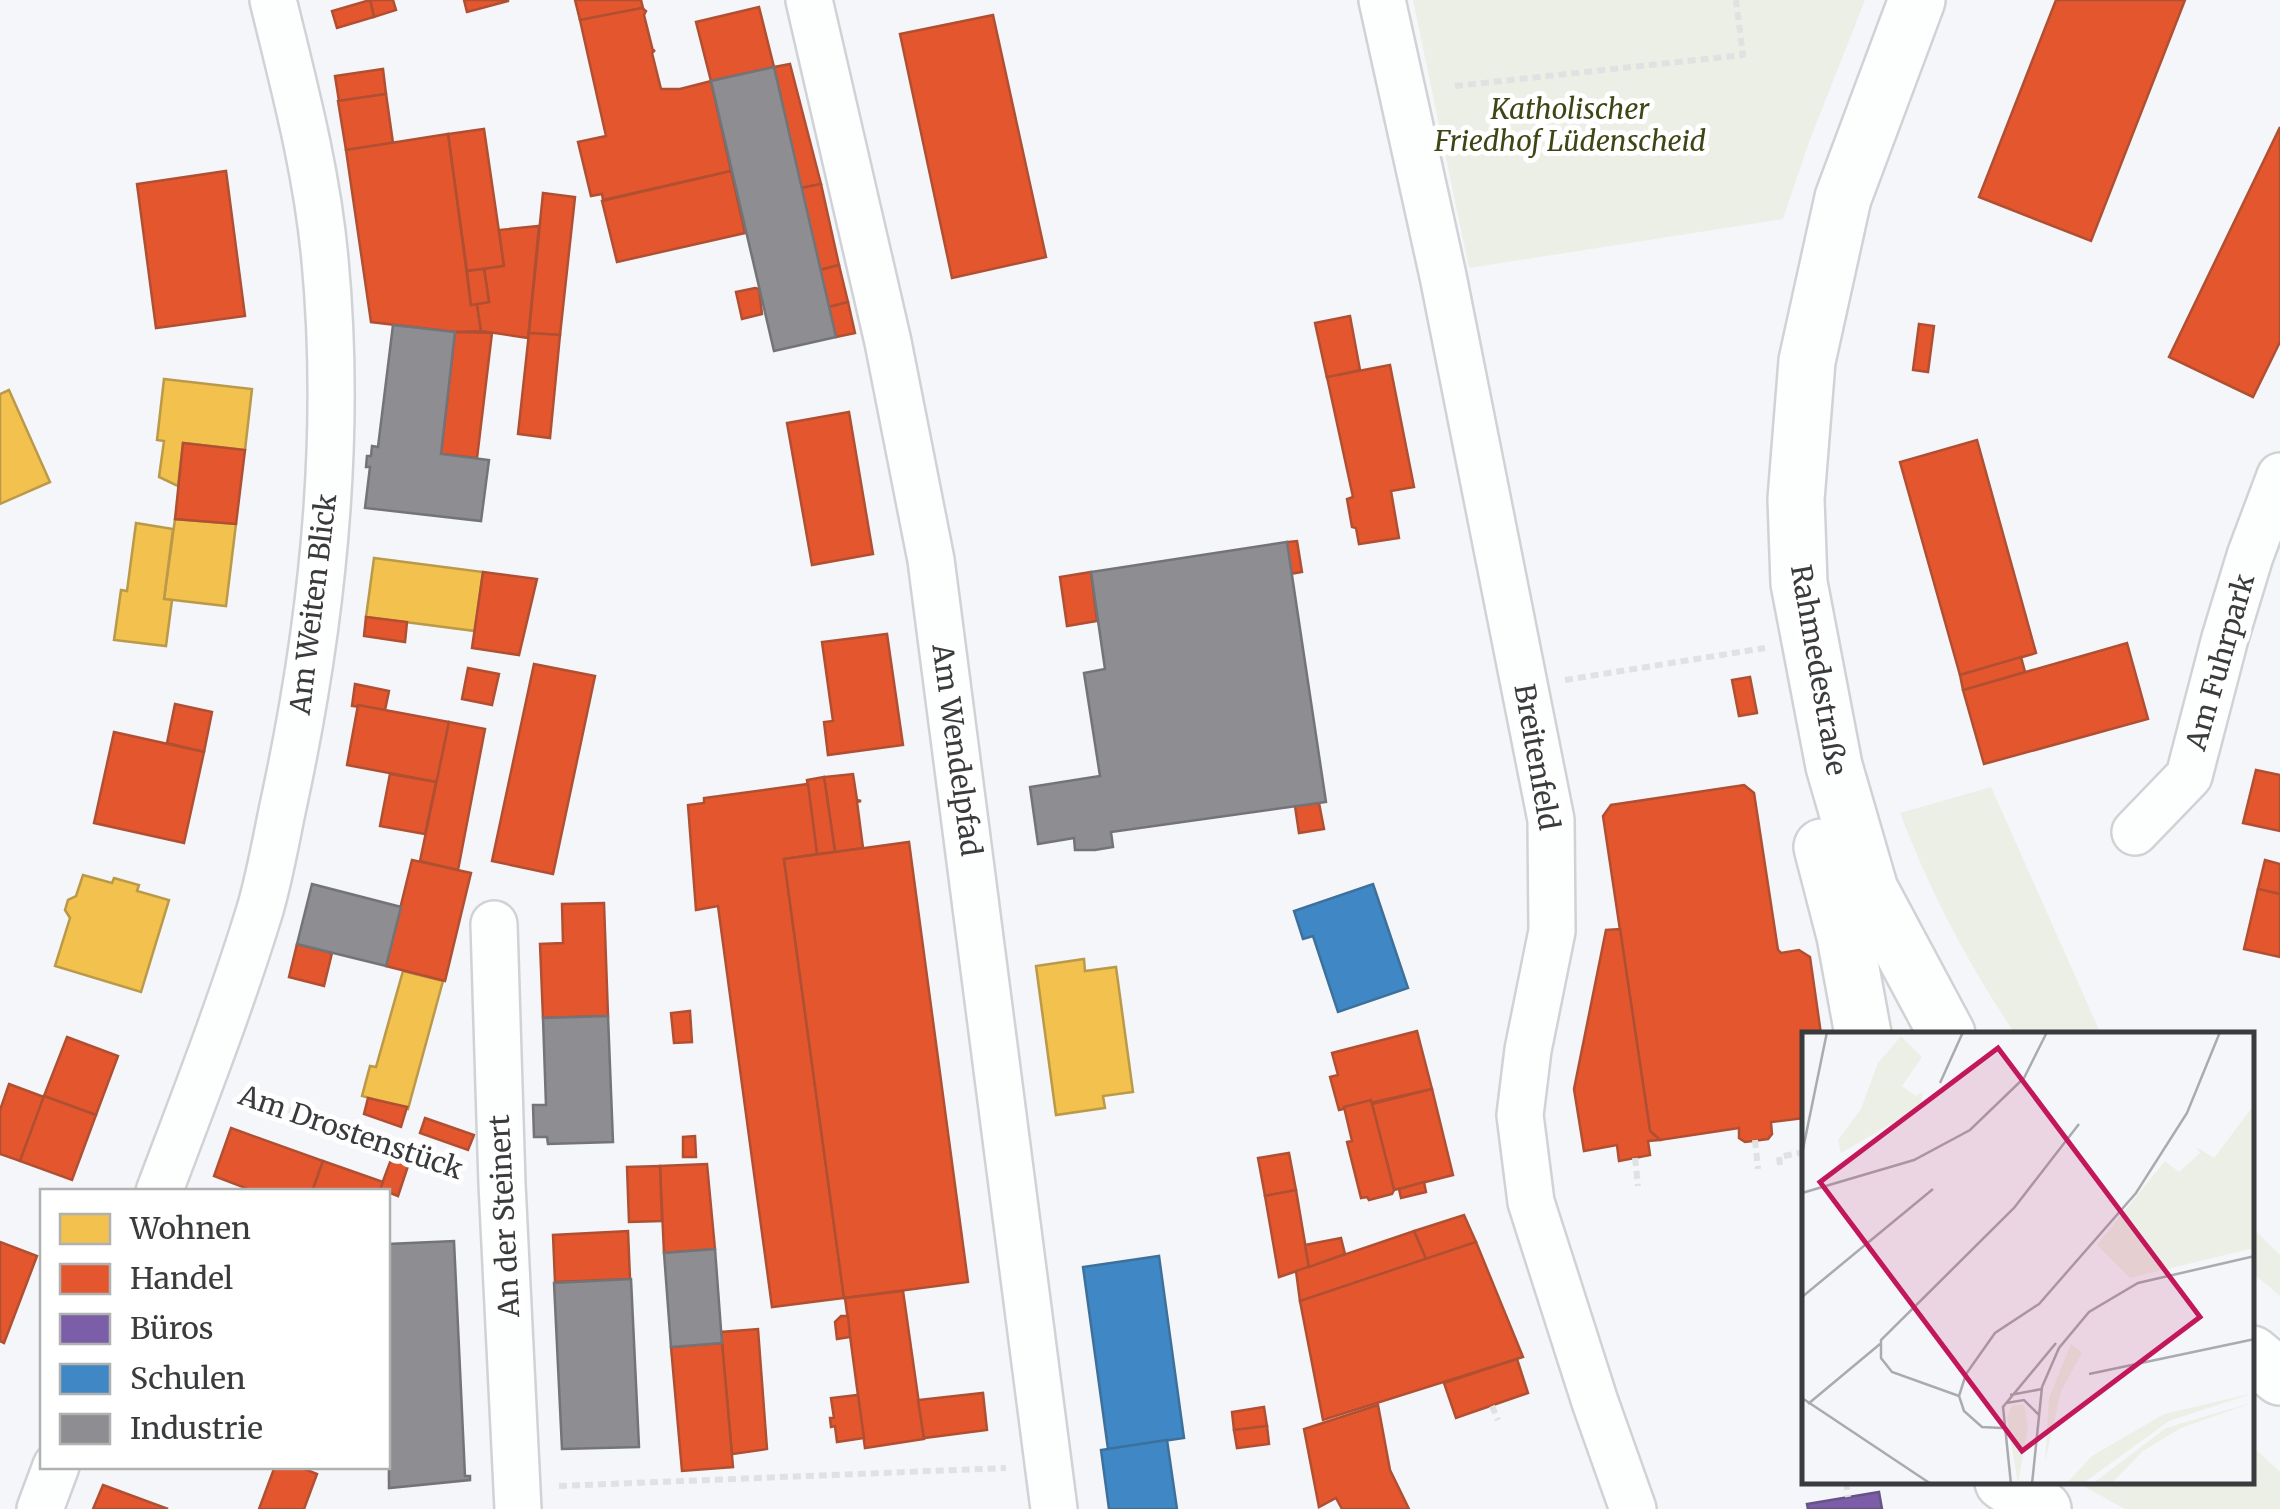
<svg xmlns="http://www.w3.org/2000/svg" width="2280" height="1509" font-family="Merriweather,serif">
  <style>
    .green { fill: #ecefe6 }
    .homes { fill: #f2c14e; stroke: #ba9949; stroke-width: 2.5 }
    .shops { fill: #e4572e; stroke: #b14f32; stroke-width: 2.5 }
    .offices { fill: #7b5ea7; stroke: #675487; stroke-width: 2.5 }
    .schools { fill: #3f88c5; stroke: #3d719c; stroke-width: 2.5 }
    .industry { fill: #8d8d92; stroke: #747478; stroke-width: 2.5 }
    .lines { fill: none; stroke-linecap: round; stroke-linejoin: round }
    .street-casing { stroke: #d1d2d5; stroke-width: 50 }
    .secondary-casing { stroke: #d1d2d5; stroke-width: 60 }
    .path { stroke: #e0e1e2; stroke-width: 6; stroke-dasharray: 8 5; stroke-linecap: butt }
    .street { stroke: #fdfefe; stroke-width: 45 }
    .secondary { stroke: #fdfefe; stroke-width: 55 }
    .labels { text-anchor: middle; stroke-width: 10; stroke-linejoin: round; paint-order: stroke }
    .park-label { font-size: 28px; font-style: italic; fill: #3f4615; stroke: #fff }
    .street-label { font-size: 28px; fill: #393b3d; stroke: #fff }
    .inset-road { fill: none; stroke: #a9abae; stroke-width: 2.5 }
    .view { fill: #c2185b; fill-opacity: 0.15; stroke: #c2185b; stroke-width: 5 }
    .inset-edge { fill: none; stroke: #393b3d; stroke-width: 5 }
  </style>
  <rect width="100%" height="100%" fill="#f4f6f9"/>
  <g class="green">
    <polygon points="1413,0 1865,0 1809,142 1783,219 1469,268"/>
    <path d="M1991 787 2101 1034H2015C1968 964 1930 892 1900 813Z"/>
    <polygon points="2252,1227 2280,1255 2280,1296 2253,1273"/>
    <polygon points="2253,1447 2280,1472 2280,1509 2125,1509 2076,1482 2252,1482"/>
  </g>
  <g class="homes">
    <polygon points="164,379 252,389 245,450 183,443 178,486 159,477 164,441 157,440"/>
    <polygon points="9,390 50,482 0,504 0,394"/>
    <polygon points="175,519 236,524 226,606 164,599"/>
    <polygon points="136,523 173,529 164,599 172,600 166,646 114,640 121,590 127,591"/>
    <polygon points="374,558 483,572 475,631 366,617"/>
    <polygon points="83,875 112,883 114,878 139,885 137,891 169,900 141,992 55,966 70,918 65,910 68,900 76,896"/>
    <polygon points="1084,959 1085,971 1116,967 1133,1092 1103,1096 1105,1108 1056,1115 1036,966"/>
    <polygon points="403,971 443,981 408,1109 362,1096 370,1066 376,1067"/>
  </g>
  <g class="shops">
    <polygon points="370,0 393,0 396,10 374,17"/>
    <polygon points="370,0 374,17 337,28 332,11"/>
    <polygon points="464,0 508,0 508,1 467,12"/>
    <polygon points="575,0 641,0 643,8 580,20"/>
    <polygon points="2056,0 2185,0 2091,241 1979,197"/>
    <polygon points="759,7 774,67 711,81 696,22"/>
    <polygon points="642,8 646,11 644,15 653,51 655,50 652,53 661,89 680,89 711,81 731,171 603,200 602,194 591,196 578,142 606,136 580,20"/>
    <polygon points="993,15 1046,257 952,278 900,34"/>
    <polygon points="790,64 821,184 801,188 774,67"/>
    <polygon points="383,69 386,94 339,101 335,76"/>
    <polygon points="386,94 393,143 346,150 338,101"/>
    <polygon points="2280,127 2280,342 2253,397 2169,357"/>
    <polygon points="484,129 504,266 467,271 448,134"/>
    <polygon points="448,134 471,305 477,304 481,331 455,332 371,322 346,150"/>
    <polygon points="226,171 245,316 156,328 137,184"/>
    <polygon points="731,171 745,233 617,262 602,201"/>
    <polygon points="821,184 839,265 820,270 801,188"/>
    <polygon points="543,193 575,197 560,335 529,333"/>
    <polygon points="539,226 528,338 481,331 477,304 489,302 484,269 504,266 499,230"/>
    <polygon points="839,265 848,302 829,307 820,270"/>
    <polygon points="484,269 489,302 471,305 467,271"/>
    <polygon points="755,288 759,289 762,314 742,319 736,292"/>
    <polygon points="848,302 855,333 836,337 829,307"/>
    <polygon points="1350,316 1360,370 1327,378 1315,323"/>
    <polygon points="1919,324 1934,326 1928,372 1913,370"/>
    <polygon points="455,332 492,333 477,458 441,454"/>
    <polygon points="529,333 560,335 550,438 518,434"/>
    <polygon points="1390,365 1414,487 1391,491 1399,538 1359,544 1356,528 1352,527 1347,499 1353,497 1327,377"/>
    <polygon points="849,412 873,554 812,565 787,423"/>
    <polygon points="1977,440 2036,653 1960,675 1900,462"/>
    <polygon points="183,443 245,450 236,524 175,519"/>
    <polygon points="1297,541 1302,572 1290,574 1287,542"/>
    <polygon points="483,572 537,579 519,655 472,648"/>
    <polygon points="1091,572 1097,621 1067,626 1060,577"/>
    <polygon points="366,617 407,622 405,642 364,636"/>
    <polygon points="887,634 903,745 828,755 824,722 833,721 822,642"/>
    <polygon points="2127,643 2148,719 1984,764 1963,690"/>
    <polygon points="2021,657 2025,672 1963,690 1960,675"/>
    <polygon points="534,664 595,676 553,874 492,861"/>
    <polygon points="468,668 499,674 492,705 462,699"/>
    <polygon points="1750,677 1757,713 1739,716 1732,680"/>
    <polygon points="355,684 389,691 385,710 352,706"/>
    <polygon points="175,704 212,712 204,752 167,743"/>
    <polygon points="358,705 449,722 437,782 347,765"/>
    <polygon points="449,722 485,729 458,870 420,861"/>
    <polygon points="114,732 204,752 184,843 94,823"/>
    <polygon points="2256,770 2280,775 2280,831 2243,823"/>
    <polygon points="390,774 436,782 425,834 380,826"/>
    <polygon points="853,774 857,800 861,801 857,802 863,848 835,852 824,777"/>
    <polygon points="824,777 835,852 817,854 807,780"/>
    <polygon points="808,784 817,854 784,859 844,1298 772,1307 718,906 696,910 688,805 704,803 704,798"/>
    <polygon points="1744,785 1754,793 1778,950 1781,953 1799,950 1810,957 1821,1034 1805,1034 1805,1118 1771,1122 1772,1134 1768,1139 1745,1142 1739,1138 1739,1128 1660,1140 1650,1131 1603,816 1611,805"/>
    <polygon points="1319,803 1324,829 1299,833 1295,806"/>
    <polygon points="909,842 968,1282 844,1298 784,859"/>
    <polygon points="412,860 471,873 445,981 386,966"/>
    <polygon points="2265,860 2280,864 2280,894 2258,889"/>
    <polygon points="2258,889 2280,894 2280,957 2244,949"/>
    <polygon points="604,903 608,1016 543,1018 540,944 563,943 562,904"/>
    <polygon points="1620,929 1650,1131 1660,1140 1648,1141 1650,1155 1619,1161 1617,1145 1584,1151 1574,1089 1606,930"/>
    <polygon points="297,944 332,953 324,986 289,977"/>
    <polygon points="690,1011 692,1042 674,1043 671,1013"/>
    <polygon points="1417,1031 1432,1089 1339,1110 1330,1077 1338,1075 1332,1053"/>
    <polygon points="67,1037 118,1056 96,1115 44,1096"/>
    <polygon points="9,1084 44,1097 20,1161 0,1154 0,1110"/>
    <polygon points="1432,1089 1453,1175 1394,1190 1372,1104"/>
    <polygon points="44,1096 96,1115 72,1180 20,1161"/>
    <polygon points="368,1098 407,1107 401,1127 364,1114"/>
    <polygon points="1371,1100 1394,1190 1392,1194 1369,1200 1367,1197 1361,1198 1347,1142 1352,1141 1344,1107"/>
    <polygon points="425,1118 474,1135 468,1150 420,1133"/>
    <polygon points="231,1128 323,1161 312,1192 256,1192 214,1176"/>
    <polygon points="695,1136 696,1157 683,1157 683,1137"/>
    <polygon points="1289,1153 1296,1190 1265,1196 1258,1158"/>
    <polygon points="392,1157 409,1163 398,1196 380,1189"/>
    <polygon points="323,1161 383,1182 379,1192 312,1192"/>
    <polygon points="707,1164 715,1249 664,1253 660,1166"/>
    <polygon points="660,1166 662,1221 629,1222 627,1167"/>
    <polygon points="1424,1182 1426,1192 1401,1198 1399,1189"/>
    <polygon points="1296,1190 1309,1267 1279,1277 1265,1196"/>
    <polygon points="1464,1215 1476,1242 1426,1259 1414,1231"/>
    <polygon points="628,1231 630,1279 555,1282 553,1235"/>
    <polygon points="1414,1231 1426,1259 1300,1301 1296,1271"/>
    <polygon points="1341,1238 1345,1254 1309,1267 1305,1245"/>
    <polygon points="0,1242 37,1256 4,1343 0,1341"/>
    <polygon points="1476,1242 1523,1357 1323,1420 1300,1301"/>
    <polygon points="903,1291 924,1439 865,1448 845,1298"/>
    <polygon points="841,1316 848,1316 850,1337 837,1339 835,1322"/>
    <polygon points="758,1329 767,1449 732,1454 721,1332"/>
    <polygon points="722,1343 733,1467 682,1471 671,1347"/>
    <polygon points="1517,1359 1528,1393 1456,1418 1444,1383"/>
    <polygon points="983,1393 987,1430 924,1438 918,1400"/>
    <polygon points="858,1395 864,1438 837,1442 835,1426 831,1427 830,1418 834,1418 831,1398"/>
    <polygon points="1378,1405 1390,1470 1409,1509 1342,1509 1336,1498 1319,1507 1304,1429"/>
    <polygon points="1264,1407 1267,1426 1234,1430 1232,1412"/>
    <polygon points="1267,1426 1269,1444 1237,1448 1234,1430"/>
    <polygon points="275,1466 297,1466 317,1474 304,1509 259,1509"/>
    <polygon points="103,1485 168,1509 93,1509"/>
  </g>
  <polygon class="offices" points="1879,1492 1882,1509 1808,1509 1807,1504"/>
  <g class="schools">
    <polygon points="1373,884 1408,988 1338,1012 1313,936 1303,939 1294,911"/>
    <polygon points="1159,1256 1184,1438 1108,1449 1083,1267"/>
    <polygon points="1167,1440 1177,1509 1109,1509 1101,1450"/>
  </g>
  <g class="industry">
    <polygon points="774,67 836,337 774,351 711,81"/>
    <polygon points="393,325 455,332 441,454 489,460 481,521 365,508 370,467 366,467 367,456 371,456 372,446 378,447"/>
    <polygon points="1287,542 1326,802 1111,832 1113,847 1095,850 1075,850 1074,838 1038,844 1030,787 1100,776 1084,673 1105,669 1091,572"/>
    <polygon points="312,884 401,907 386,966 297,944"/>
    <polygon points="608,1016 613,1142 548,1144 547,1137 534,1137 533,1105 546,1105 543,1018"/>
    <polygon points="454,1241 465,1476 470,1476 470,1480 389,1488 388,1244"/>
    <polygon points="715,1249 722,1343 671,1347 664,1253"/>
    <polygon points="631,1279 639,1447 562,1449 554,1283"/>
  </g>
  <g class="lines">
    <defs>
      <g id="street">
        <polyline points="809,0 888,342 931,560 1054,1509"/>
        <polyline points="1382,0 1443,276 1551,820 1552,931 1528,1050 1520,1115 1531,1202 1595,1402 1633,1509"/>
        <polyline points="2135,832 2189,776 2225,638 2250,556 2280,476"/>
        <polyline points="494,924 502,1184 518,1509"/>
        <path d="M159 1192C194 1099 230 1007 259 913 270 877 276 839 284 802 322 626 342 440 325 260 317 171 294 86 273 0"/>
        <polyline points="40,1509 56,1466"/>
      </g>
      <g id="secondary">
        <polyline points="1917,0 1843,198 1807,361 1796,499 1799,583 1834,766 1870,890 1947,1034"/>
        <polyline points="1822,847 1845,936 1863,1034"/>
        <polyline points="2252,1354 2280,1377"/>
        <polyline points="2003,1482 2043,1509"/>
      </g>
    </defs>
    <use href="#street" class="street-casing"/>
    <use href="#secondary" class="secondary-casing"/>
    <g class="path">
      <polyline points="1455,86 1743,55 1736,0"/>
      <polyline points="1565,680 1765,648"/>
      <polyline points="240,1093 460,1170"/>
      <polyline points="1755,1140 1758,1169"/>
      <polyline points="1635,1158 1638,1186"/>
      <polyline points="1780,1165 1779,1157 1805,1152"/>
      <polyline points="1492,1406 1498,1420"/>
      <polyline points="1846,1482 1848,1497"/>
      <polyline points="559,1486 1006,1468"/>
    </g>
    <use href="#street" class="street"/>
    <use href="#secondary" class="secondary"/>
  </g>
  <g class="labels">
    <g class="park-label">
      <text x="1570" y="119">Katholischer<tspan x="1570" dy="32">Friedhof Lüdenscheid</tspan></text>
    </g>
    <g class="street-label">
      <text transform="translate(313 604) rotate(-83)" y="10">Am Weiten Blick</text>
      <text transform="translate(2220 662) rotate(-74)" y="10">Am Fuhrpark</text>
      <text transform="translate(1819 670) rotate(80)" y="10">Rahmedestraße</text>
      <text transform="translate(957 750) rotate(82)" y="10">Am Wendelpfad</text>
      <text transform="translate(1537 757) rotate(80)" y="10">Breitenfeld</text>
      <text transform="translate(351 1132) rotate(19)" y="10">Am Drostenstück</text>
      <text transform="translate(504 1216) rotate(-93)" y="10">An der Steinert</text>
    </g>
  </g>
  <g transform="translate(1802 1032)">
    <rect width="452" height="452" fill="#f4f6f9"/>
    <path d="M99 4 120 25 100 54 114 64 121 60 118 75 39 121 36 108 59 77 76 31ZM452 73V216L328 246 295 213 363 129 377 140 398 121 394 115 412 126ZM269 312 280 321 259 359 243 430 247 366ZM452 361 367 389 280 452H264L290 424 362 382ZM452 370 379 396 341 419 309 452H290L364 396ZM222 373 226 395 216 452 205 385 210 373Z" fill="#ecefe6"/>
    <path class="inset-road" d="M138 51 161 0M0 122 25 0M0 161 112 128 168 98 222 46 245 0M0 265 131 157M287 342 453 307M208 363 240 357M157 364 90 340 79 326V308L212 176 277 92M0 366 129 452M204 371 222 368 237 383M6 372 78 312M200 396 180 395 162 379 157 364 164 342 193 301 237 272 334 161 385 81 418 0M209 452 201 375 254 311M230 452 240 355 257 316 287 280 336 251 453 224"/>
    <path class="view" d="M196 16 398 285 220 419 18 150Z"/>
    <rect width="452" height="452" class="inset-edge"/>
  </g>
  <rect x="40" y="1189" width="350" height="280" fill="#ffffff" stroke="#b0b1b1" stroke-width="2.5"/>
  <rect x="60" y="1214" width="50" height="30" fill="#f2c14e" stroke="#b0b1b1" stroke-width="2.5"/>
  <text x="130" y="1239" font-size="30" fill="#393b3d">Wohnen</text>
  <rect x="60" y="1264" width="50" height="30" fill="#e4572e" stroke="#b0b1b1" stroke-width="2.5"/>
  <text x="130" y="1289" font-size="30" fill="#393b3d">Handel</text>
  <rect x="60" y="1314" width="50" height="30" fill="#7b5ea7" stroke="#b0b1b1" stroke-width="2.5"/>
  <text x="130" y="1339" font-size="30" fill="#393b3d">Büros</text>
  <rect x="60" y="1364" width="50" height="30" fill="#3f88c5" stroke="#b0b1b1" stroke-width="2.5"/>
  <text x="130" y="1389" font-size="30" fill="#393b3d">Schulen</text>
  <rect x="60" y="1414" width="50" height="30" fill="#8d8d92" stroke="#b0b1b1" stroke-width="2.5"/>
  <text x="130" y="1439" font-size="30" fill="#393b3d">Industrie</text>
</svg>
